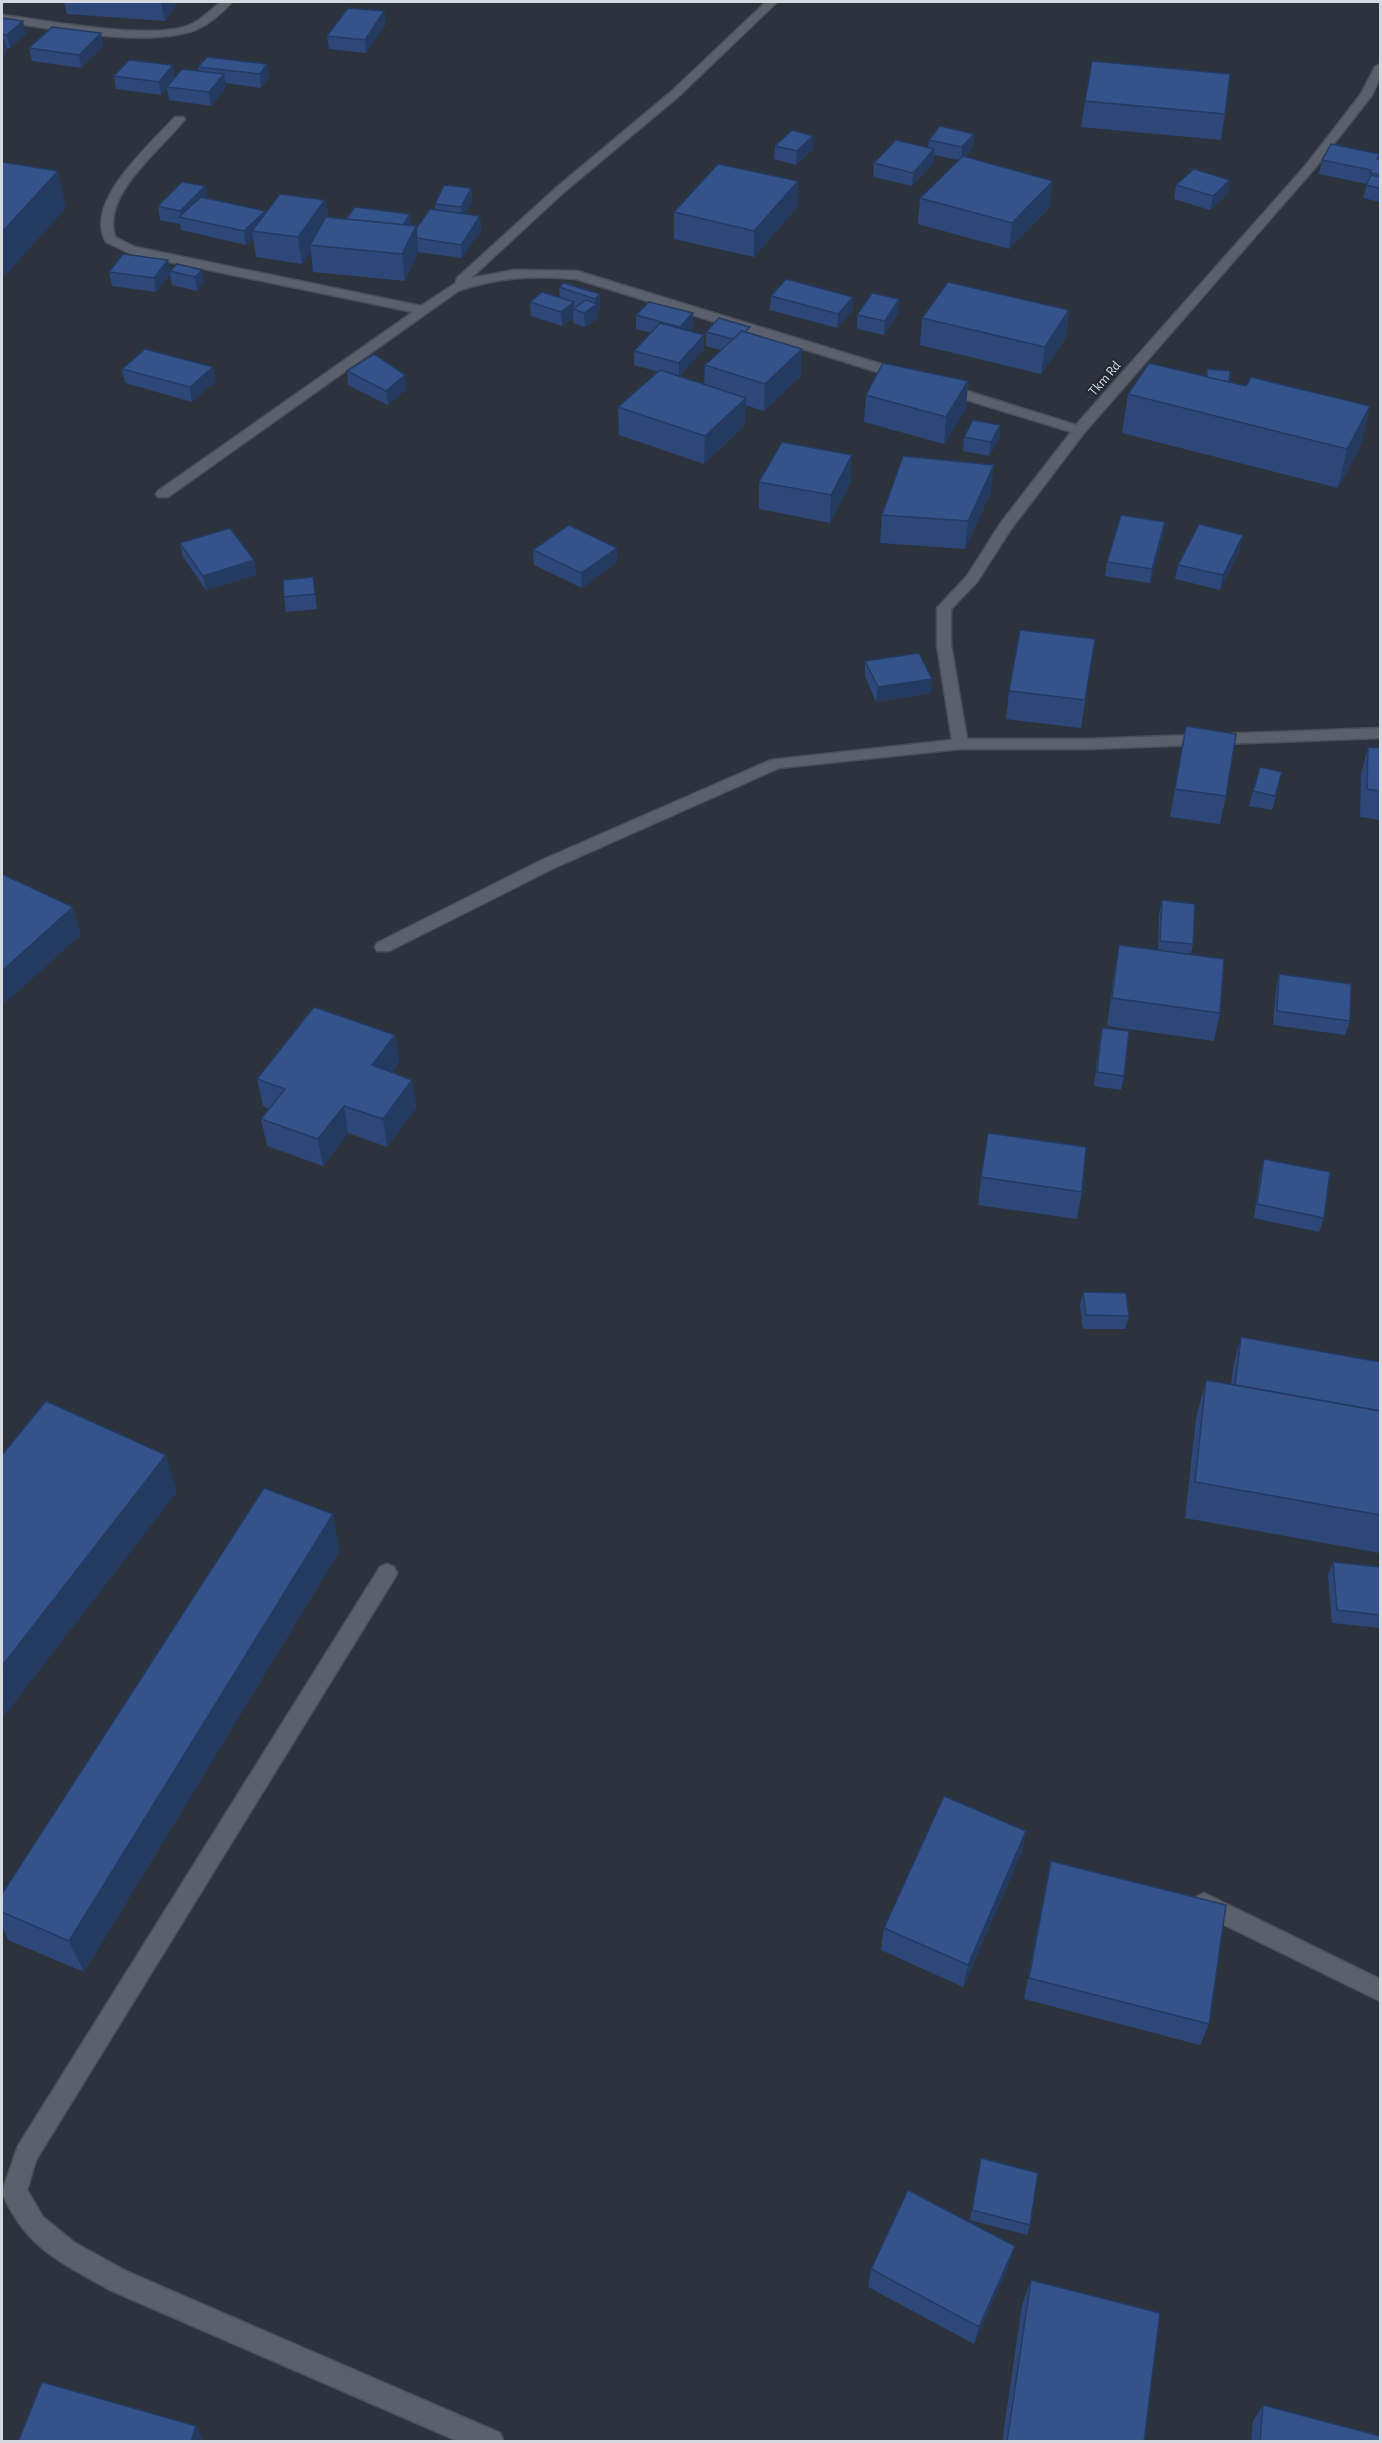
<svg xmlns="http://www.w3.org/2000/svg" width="1382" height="2443" font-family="'Alegreya Sans',sans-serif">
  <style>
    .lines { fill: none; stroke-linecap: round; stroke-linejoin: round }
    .minor-casing { stroke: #4b4f58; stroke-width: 3 }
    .minor { fill: #5a616c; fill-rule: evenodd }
    .wall { fill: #2d4778 }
    .shaded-wall { fill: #243a61 }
    .building { fill: #34538b; stroke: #243a61; stroke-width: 1.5 }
    .labels { text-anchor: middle; stroke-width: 4.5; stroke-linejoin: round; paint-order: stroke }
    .far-street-label { font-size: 14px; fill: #d5d9df; stroke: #232932 }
  </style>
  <rect width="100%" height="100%" fill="#2d333d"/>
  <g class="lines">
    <defs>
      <g id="minor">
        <path d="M221 2H232C223 12 208 25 195 30 144 48 55 29 2 21V15C44 20 155 42 192 24 202 19 212 9 221 2Z"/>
        <path d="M766 2H777L680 95 564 192 471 278 514 270 577 271 907 372 908 375 907 378H897L576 279C535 275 497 277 458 291L168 497H158L156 494 158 491 413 312 131 254 106 242C83 202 151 144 175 117H183L185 119C161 150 101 194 115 237L135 247 421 306 456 283 457 278 556 188 672 91Z"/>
        <polygon points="1380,64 1380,77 1372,95 1314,169 1084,433 1011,529 977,582 951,609 951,645 967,739 1088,739 1380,728 1380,738 1088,749 960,749 779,768 554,868 389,951 377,951 375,947 377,943 542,860 771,760 952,740 937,645 937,608 967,576 1000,524 1071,432 938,391 937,388 943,384 948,385 1076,425 1306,165 1361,94 1375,67"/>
        <path d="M387 1564 394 1567 397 1573 394 1579 36 2160 27 2190 43 2217 75 2243 128 2272 500 2433 504 2442H460L110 2290C61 2262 25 2248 2 2192L18 2146 380 1567Z"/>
        <polygon points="1204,1893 1380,1979 1380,2001 1196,1911 1193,1904 1196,1897"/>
      </g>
    </defs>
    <use href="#minor" class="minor-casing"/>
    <use href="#minor" class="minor"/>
  </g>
  <g class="wall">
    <polygon points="64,2 177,2 165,21 67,14"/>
    <polygon points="384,11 386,24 366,53 329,49 327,36"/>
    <polygon points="2,18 26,34 10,48 7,48 7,51 2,58"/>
    <polygon points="103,47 81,68 32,61 29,48"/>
    <polygon points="267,64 269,77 261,88 225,83 226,87 211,106 169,100 167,88 161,95 116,89 114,76 175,77 198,71 198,67"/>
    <polygon points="1085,101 1225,114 1221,140 1081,127"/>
    <polygon points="813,136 813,149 796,165 774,159 775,146"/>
    <polygon points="929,140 973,148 965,157 1050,207 1009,249 918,224 920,198 959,160 934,155 933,163 912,186 873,177 874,163 928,148"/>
    <polygon points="1378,159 1380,160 1380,202 1363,198 1367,184 1319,174 1322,160"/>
    <polygon points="798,181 797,207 754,257 674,239 674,212"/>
    <polygon points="1176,185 1228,194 1210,210 1174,199"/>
    <polygon points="205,186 207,198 265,211 265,213 325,200 328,217 346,219 410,214 411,225 416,226 416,229 435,210 435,204 471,188 472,201 465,214 480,216 481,230 462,258 418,252 405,281 313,272 311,252 302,264 256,257 253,238 246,245 181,230 180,224 160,220 158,206"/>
    <polygon points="202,270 204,283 197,291 172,285 170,274 156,292 112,286 109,272 170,271"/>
    <polygon points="559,287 600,294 600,308 597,311 598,318 585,327 573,323 573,317 562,326 531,316 530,302 560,298"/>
    <polygon points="771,296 853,297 852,311 837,328 770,310"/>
    <polygon points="1069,310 1066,337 1041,374 920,345 922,318"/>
    <polygon points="898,313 884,335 857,329 857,315"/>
    <polygon points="636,315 693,327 689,331 704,349 679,376 704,385 705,365 721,350 706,346 706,332 750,333 801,376 764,411 745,405 745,425 704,464 619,435 618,407 659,372 634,365 634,351 651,333 636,329"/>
    <polygon points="213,367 215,381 192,402 125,383 122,369"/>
    <polygon points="1207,369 1229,382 1246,386 1370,406 1361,445 1338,488 1122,433 1128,394 1206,377"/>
    <polygon points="347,371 406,389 388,405 348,385"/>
    <polygon points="968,381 966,408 944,444 864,422 866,395"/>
    <polygon points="1000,425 999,439 989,456 963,451 964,437"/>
    <polygon points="759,482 851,482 830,523 759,509"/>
    <polygon points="991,492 965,549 880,543 882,515"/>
    <polygon points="1163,536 1150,583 1105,576 1107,562"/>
    <polygon points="180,543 254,560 256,575 206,590 183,557"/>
    <polygon points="1240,549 1220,590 1175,579 1178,565"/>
    <polygon points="533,550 617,562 582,588 534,565"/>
    <polygon points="313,577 317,609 286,612 284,597"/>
    <polygon points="1095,639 1081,728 1006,719 1009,691"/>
    <polygon points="865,661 931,693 876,702 865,676"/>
    <polygon points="1186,726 1226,796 1220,824 1170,817"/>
    <polygon points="1368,747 1380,748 1380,820 1360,817 1361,775"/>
    <polygon points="1279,786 1272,810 1249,806 1253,791"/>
    <polygon points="1162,900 1193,944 1191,954 1220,1013 1214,1041 1107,1026 1114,973 1119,945 1158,950 1159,915"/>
    <polygon points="1279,974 1350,1021 1345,1035 1273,1025 1276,988"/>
    <polygon points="1102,1028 1124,1076 1121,1090 1094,1086 1099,1043"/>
    <polygon points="395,1035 399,1063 391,1072 412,1080 416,1108 387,1147 348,1133 323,1166 267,1146 261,1119 269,1109 263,1106 257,1079"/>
    <polygon points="1264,1159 1324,1218 1319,1232 1254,1218 1260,1174"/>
    <polygon points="981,1177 1082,1192 1077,1219 978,1205"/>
    <polygon points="1083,1292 1129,1316 1125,1329 1083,1329 1080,1306"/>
    <polygon points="1241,1337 1380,1362 1380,1553 1185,1518 1196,1418 1206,1380 1231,1385 1234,1363"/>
    <polygon points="340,1550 84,1972 8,1940 2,1926 2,1894"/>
    <polygon points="1333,1562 1380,1567 1380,1628 1332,1623 1328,1575"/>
    <polygon points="1026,1831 1021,1854 963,1987 881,1950 884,1928"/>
    <polygon points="1051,1861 1209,2024 1200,2045 1024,1999 1046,1884"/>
    <polygon points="981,2158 1030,2225 1027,2235 970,2220"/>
    <polygon points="1015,2246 1009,2264 974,2344 868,2287 871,2269"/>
    <polygon points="1031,2280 1144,2442 1002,2442 1022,2305"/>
    <polygon points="1263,2405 1380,2442 1251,2442 1253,2421"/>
  </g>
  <g class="shaded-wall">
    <polygon points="161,2 177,2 165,21"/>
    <polygon points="384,11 386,24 366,53 365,40"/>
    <polygon points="23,21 26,34 10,48 7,35"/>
    <polygon points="101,33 103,47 81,68 79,55"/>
    <polygon points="4,38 7,51 2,58 2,41"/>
    <polygon points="267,64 269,77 261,88 260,74"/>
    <polygon points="173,65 175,79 161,95 159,82"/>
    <polygon points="224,74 226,87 211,106 209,92"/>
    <polygon points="974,134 973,148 961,161 962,147"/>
    <polygon points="813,136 813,149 796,165 797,151"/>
    <polygon points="934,149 933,163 912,186 913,173"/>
    <polygon points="58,171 66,208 2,279 2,232"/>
    <polygon points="1230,180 1228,194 1210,210 1213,196"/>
    <polygon points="798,181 797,207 754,257 754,231"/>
    <polygon points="1053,181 1050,207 1009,249 1012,223"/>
    <polygon points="205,186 207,200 181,217 180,211"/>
    <polygon points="471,188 472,201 462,220 461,207"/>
    <polygon points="325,200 329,227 310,245 311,252 302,264 298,237"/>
    <polygon points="265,211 267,224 252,231 253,238 246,245 244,231"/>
    <polygon points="410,214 411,228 397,235"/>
    <polygon points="480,216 481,230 462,258 461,245"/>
    <polygon points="416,226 418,253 405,281 402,254"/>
    <polygon points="168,260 170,274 156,292 154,278"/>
    <polygon points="202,270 204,283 197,291 195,277"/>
    <polygon points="600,294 600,308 597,311 598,318 585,327 584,313 595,305 595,299"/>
    <polygon points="853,297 852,311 837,328 838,314"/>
    <polygon points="899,299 898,313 884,335 885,321"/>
    <polygon points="574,302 573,317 562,326 561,312"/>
    <polygon points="1069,310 1066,337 1041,374 1045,347"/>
    <polygon points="693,313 693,327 680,341 680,327"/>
    <polygon points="704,335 704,349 679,377 679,363"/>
    <polygon points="802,349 801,376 764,411 765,384"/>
    <polygon points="213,367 215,381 192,402 190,387"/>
    <polygon points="405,375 406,389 388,405 386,391"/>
    <polygon points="968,381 966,408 944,444 946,417"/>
    <polygon points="746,398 745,425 704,464 705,436"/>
    <polygon points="1370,406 1361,445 1338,488 1347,449"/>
    <polygon points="1000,425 999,439 989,456 991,442"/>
    <polygon points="852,455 851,482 830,523 831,495"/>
    <polygon points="994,465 991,492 965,549 968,521"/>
    <polygon points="1165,522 1163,536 1150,583 1152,569"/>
    <polygon points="1243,535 1240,549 1220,590 1223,575"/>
    <polygon points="617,548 617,562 582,588 581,573"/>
    <polygon points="254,560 256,575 206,590 203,576"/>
    <polygon points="932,679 931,693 876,702 878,687"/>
    <polygon points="73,907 81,935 2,1006 2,971"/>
    <polygon points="395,1035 399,1063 376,1093 372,1065"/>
    <polygon points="412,1080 416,1108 387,1147 383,1119"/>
    <polygon points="344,1106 348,1133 323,1166 318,1139"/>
    <polygon points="166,1455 177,1492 2,1719 2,1666"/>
    <polygon points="333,1514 340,1550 84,1972 69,1941"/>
    <polygon points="1026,1831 1021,1854 963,1987 968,1965"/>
    <polygon points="1015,2246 1009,2264 974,2344 979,2327"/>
    <polygon points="196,2426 205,2442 191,2442"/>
  </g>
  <g class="building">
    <polygon points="348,8 384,11 365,40 327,36"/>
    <polygon points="2,18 23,21 7,35 2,34"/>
    <polygon points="52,27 101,33 79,55 29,48"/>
    <polygon points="207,57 267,64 260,74 198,67"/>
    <polygon points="129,60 173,65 159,82 114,76"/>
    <polygon points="1092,61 1230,74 1225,114 1085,101"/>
    <polygon points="182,69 224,74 209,92 167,87"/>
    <polygon points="940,126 974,134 962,147 929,140"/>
    <polygon points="792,130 813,136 797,151 775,146"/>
    <polygon points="896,140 934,149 913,173 874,163"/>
    <polygon points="1331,144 1379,154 1377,159 1380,160 1380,175 1370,173 1371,170 1322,160"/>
    <polygon points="963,156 1053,181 1012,223 920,198"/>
    <polygon points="2,162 58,171 2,232"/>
    <polygon points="718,164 798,181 754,231 674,212"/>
    <polygon points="1194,169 1230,180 1213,196 1176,185"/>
    <polygon points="1371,175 1380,177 1380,188 1366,185"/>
    <polygon points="182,182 205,186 180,211 158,206"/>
    <polygon points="444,185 471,188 461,207 435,204"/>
    <polygon points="280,194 325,200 298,237 252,231"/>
    <polygon points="201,197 265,211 244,231 179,217"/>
    <polygon points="355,207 410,214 403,225 346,219"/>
    <polygon points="430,209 480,216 461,245 417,238 416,229"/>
    <polygon points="326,217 416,226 402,254 310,245"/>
    <polygon points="123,254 168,260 154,278 109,272"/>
    <polygon points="177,264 202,270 195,277 170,271"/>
    <polygon points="786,279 853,297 838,314 771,296"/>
    <polygon points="948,282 1069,310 1045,347 922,318"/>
    <polygon points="564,283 600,294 595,299 559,287"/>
    <polygon points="542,292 574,302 561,312 530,302"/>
    <polygon points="872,293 899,299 885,321 857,315"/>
    <polygon points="586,300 597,304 584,313 573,309"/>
    <polygon points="649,302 693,313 680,327 636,315"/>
    <polygon points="719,318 750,327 745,332 742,331 733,339 706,332"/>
    <polygon points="660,323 704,335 679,363 634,351"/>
    <polygon points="742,331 802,349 765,384 705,365"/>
    <polygon points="145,349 213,367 190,387 122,369"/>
    <polygon points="374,354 405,375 386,391 347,371"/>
    <polygon points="883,363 968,381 946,417 866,395"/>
    <polygon points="1149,363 1246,386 1251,377 1370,406 1347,449 1128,394"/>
    <polygon points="1207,369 1230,371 1229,382 1207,377"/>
    <polygon points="660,370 746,398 705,436 618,407"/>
    <polygon points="973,420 1000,425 991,442 964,437"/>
    <polygon points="782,442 852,455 831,495 759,482"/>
    <polygon points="903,456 994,465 968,521 882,515"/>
    <polygon points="1121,515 1165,522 1152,569 1107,562"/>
    <polygon points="1199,524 1243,535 1223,575 1178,565"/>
    <polygon points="569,525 617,548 581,573 533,550"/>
    <polygon points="230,528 254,560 203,576 180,543"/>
    <polygon points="313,577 315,594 284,597 283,580"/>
    <polygon points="1020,630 1095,639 1085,700 1009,691"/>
    <polygon points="919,653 932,679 878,687 865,661"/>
    <polygon points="1186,726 1236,734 1226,796 1175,789"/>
    <polygon points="1368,747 1380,748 1380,791 1367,789"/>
    <polygon points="1260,767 1282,772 1275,796 1253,791"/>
    <polygon points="2,874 73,907 2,971"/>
    <polygon points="1162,900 1195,904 1193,944 1160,941"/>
    <polygon points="1119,945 1224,959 1220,1013 1112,998"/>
    <polygon points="1279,974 1351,984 1350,1021 1277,1011"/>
    <polygon points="314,1007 395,1035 372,1065 412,1080 383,1119 344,1106 318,1139 261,1119 285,1089 257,1079"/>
    <polygon points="1102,1028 1129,1031 1124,1076 1097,1072"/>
    <polygon points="988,1133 1086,1147 1082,1192 981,1177"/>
    <polygon points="1264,1159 1330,1172 1324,1218 1257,1204"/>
    <polygon points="1083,1292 1126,1293 1129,1316 1086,1315"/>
    <polygon points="1241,1337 1380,1362 1380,1411 1235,1385"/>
    <polygon points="1206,1380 1380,1411 1380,1515 1195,1482"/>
    <polygon points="46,1401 166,1455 2,1666 2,1455"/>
    <polygon points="264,1488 333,1514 69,1941 2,1912 2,1894"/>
    <polygon points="1333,1562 1380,1567 1380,1615 1337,1610"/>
    <polygon points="944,1796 1026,1831 968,1965 884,1928"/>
    <polygon points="1051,1861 1226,1905 1209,2024 1029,1978"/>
    <polygon points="981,2158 1038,2173 1030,2225 972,2210"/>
    <polygon points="908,2190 1015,2246 979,2327 871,2269"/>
    <polygon points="1031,2280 1160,2313 1144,2442 1007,2442"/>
    <polygon points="42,2382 196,2426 191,2442 18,2442"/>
    <polygon points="1263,2405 1380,2436 1380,2442 1260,2442"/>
  </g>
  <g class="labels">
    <g class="far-street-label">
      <text transform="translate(1104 378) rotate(-49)" y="5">Tkm Rd</text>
    </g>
  </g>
  <rect width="1382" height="2443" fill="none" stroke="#d5d9df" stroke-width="6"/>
</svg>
